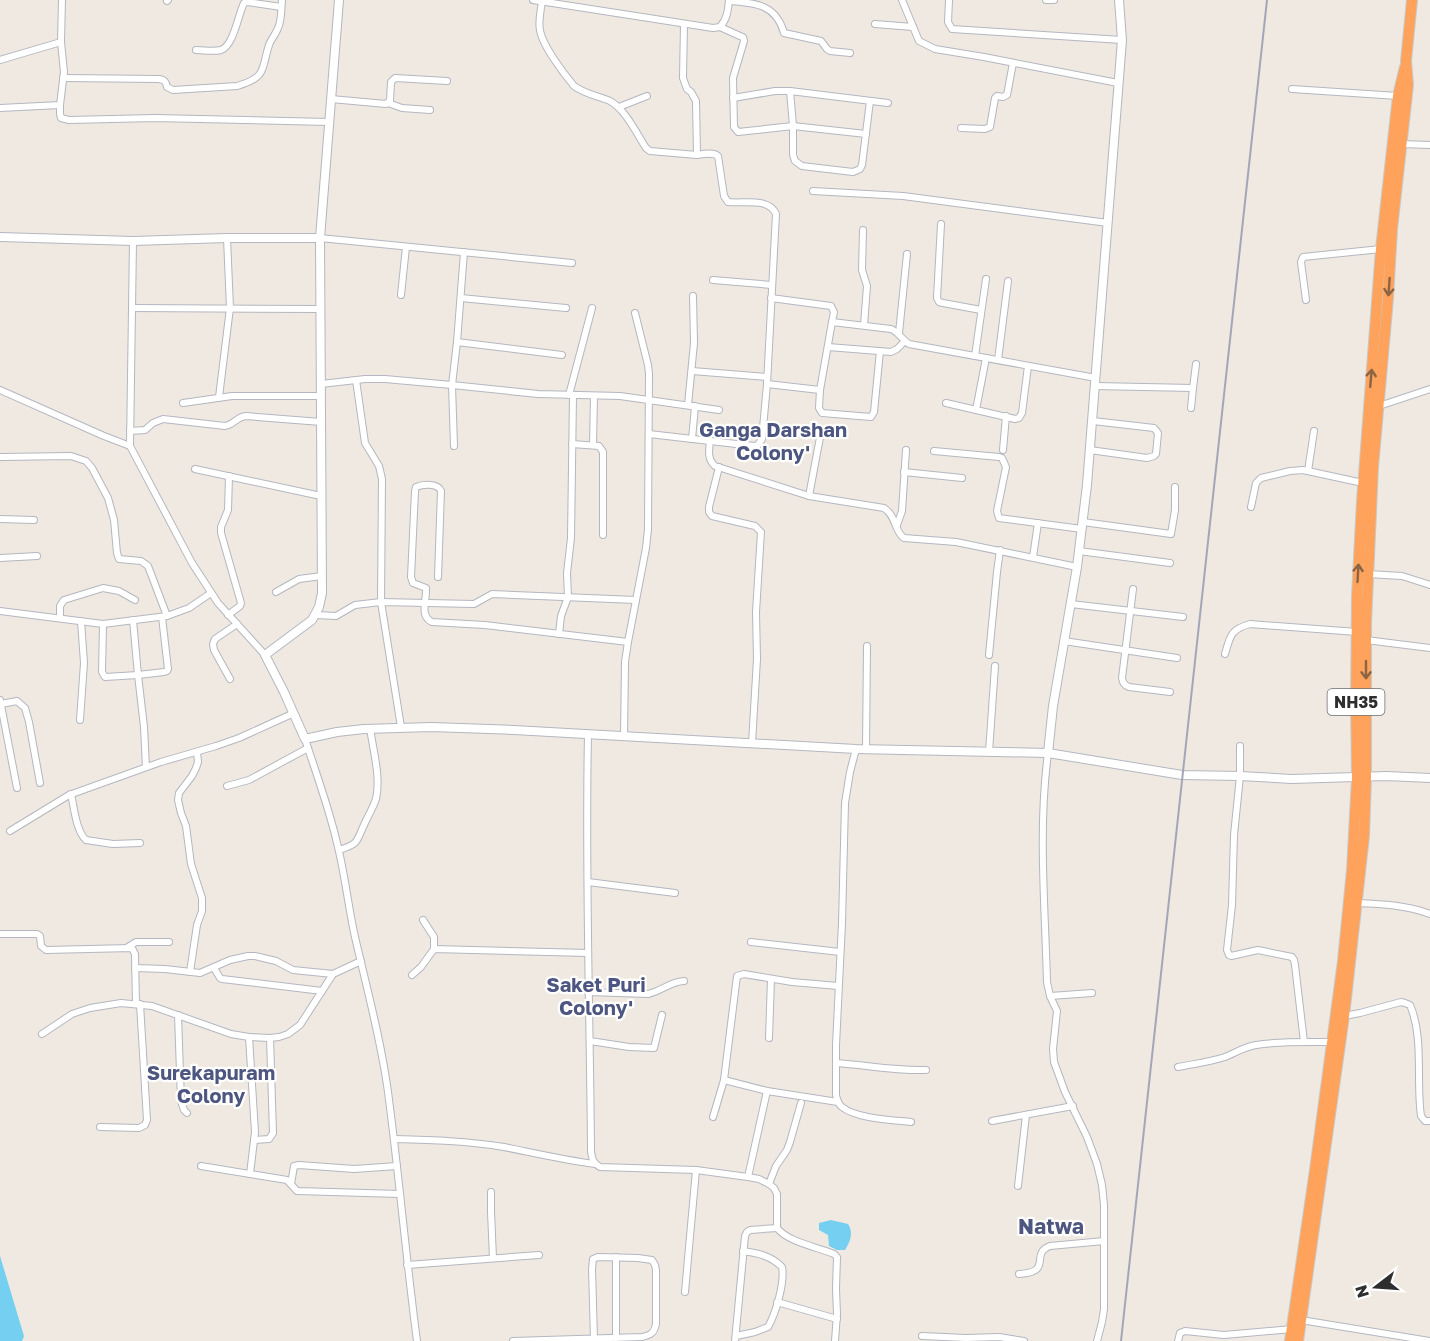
<svg xmlns="http://www.w3.org/2000/svg" width="1430" height="1341" font-family="'Golos Text',sans-serif">
  <style>
    .water { fill: #75cff0 }
    .lines { fill: none; stroke-linecap: round; stroke-linejoin: round }
    .street-casing { stroke: #b4b7c1; stroke-width: 8 }
    .secondary-casing { stroke: #b4b7c1; stroke-width: 10 }
    .highway-casing { stroke: #c9c9c9; stroke-width: 12 }
    .street { stroke: #fff; stroke-width: 6 }
    .secondary { stroke: #fff; stroke-width: 8 }
    .highway { stroke: #ffa35c; stroke-width: 10 }
    .rail { stroke: #a3a6b8; stroke-width: 2 }
    .oneway { stroke: #8c6343 }
    .labels { text-anchor: middle; stroke-width: 4.5; stroke-linejoin: round; paint-order: stroke }
    .shield { fill: #fff; stroke: #6d6d6d; stroke-width: 1.5 }
    .shield-label { font-size: 16px; font-weight: bold; fill: #2e2e2e }
    .neighbourhood-label { font-size: 20px; font-weight: bold; fill: #4d5680; stroke: #fff }
    .quarter-label { font-size: 21px; font-weight: bold; fill: #4d5680; stroke: #fff }
  </style>
  <rect width="100%" height="100%" fill="#efe9e1"/>
  <g class="water">
    <path d="M831 1220 848 1224C854 1233 850 1242 845 1250H837L829 1246 828 1235 819 1230V1223Z"/>
    <polygon points="0,1256 24,1336 22,1341 0,1341"/>
  </g>
  <g class="lines">
    <defs>
      <g id="street">
        <path d="M533 0 713 28 720 27C727 19 728 11 729 0"/>
        <polyline points="902,0 919,41 935,49 984,57 1118,83"/>
        <polyline points="949,0 948,22 952,29 1122,40"/>
        <polyline points="1046,0 1054,0"/>
        <polyline points="167,1 168,0"/>
        <path d="M542 1C541 10 538 21 540 30 542 45 564 74 574 86 585 94 598 96 610 101 625 109 637 134 646 148L650 151 697 155 696 101 691 92 687 89 683 78 684 24"/>
        <path d="M729 1C755 3 776 4 784 33L821 41 827 49 830 51 850 53"/>
        <polyline points="875,24 913,27"/>
        <polyline points="720,27 740,36 743,37 744,41 733,78 734,127 738,132 793,126 866,134"/>
        <path d="M196 50C204 50 213 52 221 50 234 45 238 15 244 3L247 2 281 7"/>
        <polyline points="0,60 61,42 62,0"/>
        <path d="M63 78 159 79C165 80 166 82 167 87L173 90 237 86C268 77 261 69 269 45 271 39 276 34 278 28 282 20 281 9 282 0"/>
        <polyline points="1292,89 1398,96"/>
        <polyline points="790,91 793,126 793,155 795,161 802,166 853,172 860,169 862,165 870,101"/>
        <polyline points="733,98 775,91 790,91 888,103"/>
        <polyline points="331,99 386,104 390,101 391,82 395,78 447,81"/>
        <polyline points="388,103 402,108 430,110"/>
        <polyline points="60,105 60,114 61,118 69,120 155,118 329,122"/>
        <polyline points="619,107 647,96"/>
        <polyline points="0,108 60,105 64,72 61,42"/>
        <polyline points="961,128 985,129 990,127 995,98 997,96 1003,97 1007,95 1013,63"/>
        <polyline points="1401,144 1430,145"/>
        <path d="M697 155C704 154 713 152 718 156L724 196 728 202C743 204 769 197 776 214L767 384 762 439 758 445 754 446 710 441"/>
        <polyline points="813,191 903,196 1108,223"/>
        <polyline points="941,224 937,298 939,302 943,303 981,310"/>
        <polyline points="863,230 862,270 867,286 864,325"/>
        <polyline points="320,238 572,263"/>
        <polyline points="713,280 772,285"/>
        <polyline points="401,295 406,247"/>
        <polyline points="461,298 566,308"/>
        <polyline points="771,298 831,306 834,312 832,322"/>
        <polyline points="1306,300 1301,262 1303,257 1381,249"/>
        <polyline points="132,308 320,309"/>
        <polyline points="899,333 907,254"/>
        <polyline points="457,342 562,355"/>
        <polyline points="828,347 891,352 897,349 905,341"/>
        <polyline points="975,356 986,279"/>
        <polyline points="998,360 1008,281"/>
        <polyline points="692,371 767,377"/>
        <polyline points="356,380 365,443 379,466 382,479 381,602 401,727"/>
        <polyline points="321,384 365,379 385,379 452,385 538,394 620,396 719,410"/>
        <path d="M767 384 820 390 832 322 891 329C899 332 902 340 909 344L1096 378"/>
        <polyline points="1095,386 1193,388 1196,364"/>
        <polyline points="0,390 104,436 130,446 192,563 218,603 265,655"/>
        <polyline points="820,390 819,408 822,413 871,417 874,412 880,351"/>
        <polyline points="569,395 592,308"/>
        <polyline points="219,397 230,308 227,238"/>
        <polyline points="183,403 232,396 321,396"/>
        <polyline points="946,403 1015,419 1019,418 1022,413 1028,366"/>
        <polyline points="688,405 694,343 693,296"/>
        <polyline points="1379,406 1430,389"/>
        <polyline points="1191,408 1193,388"/>
        <polyline points="976,410 986,358"/>
        <path d="M130 431 145 430 153 423 163 419 225 426C234 425 236 417 246 416L321 422"/>
        <path d="M649 434 710 441C709 450 707 459 715 466L809 496 884 508C897 517 894 531 904 538L956 542 1077 567"/>
        <polyline points="692,439 695,406"/>
        <polyline points="572,444 599,446 603,452 603,535"/>
        <polyline points="593,445 594,396"/>
        <polyline points="130,446 133,241"/>
        <polyline points="454,446 452,385 457,342 464,252"/>
        <polyline points="1003,450 1006,416"/>
        <polyline points="1090,450 1147,458 1154,456 1156,454 1158,433 1154,428 1093,421"/>
        <polyline points="934,451 999,457 1002,458 1006,467 997,511 999,518 1082,529"/>
        <polyline points="0,457 71,456 86,461 92,468 108,498 114,520 117,553 119,559 141,561 148,566 167,616"/>
        <polyline points="719,467 709,507 709,512 712,516 755,526 761,532 756,612 757,659 752,743"/>
        <polyline points="195,469 321,496"/>
        <polyline points="1308,471 1314,431"/>
        <polyline points="904,472 962,478"/>
        <polyline points="809,496 821,432"/>
        <polyline points="1251,507 1256,483 1261,478 1290,471 1303,470 1363,483"/>
        <polyline points="0,519 34,520"/>
        <polyline points="1083,522 1171,534 1175,510 1175,487"/>
        <polyline points="897,525 902,511 906,450"/>
        <polyline points="1079,551 1170,563"/>
        <polyline points="1033,557 1038,523"/>
        <polyline points="0,558 37,556"/>
        <polyline points="1368,574 1402,576 1430,585"/>
        <path d="M438 577 441 491C438 483 423 484 416 487L415 491 411 577 413 583 426 588C427 600 419 616 432 622L485 625 628 642"/>
        <path d="M1133 589 1122 678C1123 683 1124 685 1129 687L1170 692"/>
        <polyline points="276,592 299,579 322,576"/>
        <polyline points="1071,604 1183,617"/>
        <polyline points="0,611 103,624 167,616 189,608 211,593"/>
        <polyline points="228,615 240,606 241,603 221,533 221,527 228,510 229,476"/>
        <polyline points="316,615 336,616 355,605 381,602 474,604 492,594 636,600"/>
        <polyline points="60,618 60,606 64,600 103,588 119,591 135,600"/>
        <polyline points="133,620 138,675 164,672 167,671 168,669 162,617"/>
        <polyline points="103,624 102,672 105,677 138,675 144,727 146,767"/>
        <polyline points="559,634 561,616 568,597 567,573 571,538 573,395"/>
        <polyline points="1366,640 1430,648"/>
        <polyline points="1064,641 1177,658"/>
        <path d="M1225 654C1230 636 1231 629 1250 624L1357 632"/>
        <polyline points="989,655 997,572 1000,550"/>
        <polyline points="230,679 214,650 213,644 215,639 237,624"/>
        <polyline points="0,700 17,788"/>
        <polyline points="1,704 17,701 25,708 29,722 40,783"/>
        <polyline points="80,720 84,663 81,621"/>
        <path d="M588 735C585 873 590 1012 591 1151 592 1159 593 1163 600 1167L696 1170 748 1177 759 1179 769 1184 774 1188 777 1194V1228C788 1242 817 1247 834 1254L837 1257 836 1289 837 1314 835 1341"/>
        <polyline points="624,737 625,662 628,642 646,548 648,529 649,374 648,365 635,313"/>
        <path d="M305 739C316 773 329 808 337 843 345 874 348 906 355 937 367 989 381 1040 388 1092 399 1175 406 1258 417 1341"/>
        <polyline points="1240,746 1240,776 1234,835 1232,905 1227,950 1229,955 1231,956 1258,950 1292,957 1294,960 1295,965 1304,1042"/>
        <path d="M856 749 850 772 845 803 842 923 836 1045V1095C837 1100 838 1104 842 1107 857 1119 893 1120 911 1122"/>
        <polyline points="866,749 867,646"/>
        <polyline points="989,752 995,666"/>
        <path d="M1048 753C1038 829 1045 905 1047 982L1050 996 1057 1011 1053 1049 1054 1062 1065 1092 1087 1137 1097 1164 1102 1185 1104 1205V1309L1102 1322 1097 1341"/>
        <polyline points="227,786 249,780 308,748"/>
        <path d="M71 794C74 807 76 831 86 840L113 844 140 843"/>
        <polyline points="10,831 69,795 161,762 216,746 239,738 294,713"/>
        <path d="M339 850C359 844 356 842 364 825 368 816 373 808 376 799 381 777 373 750 370 728"/>
        <polyline points="588,882 675,893"/>
        <path d="M1357 903C1382 904 1406 905 1430 914"/>
        <polyline points="423,920 434,937 434,949"/>
        <polyline points="0,934 37,934 40,936 41,946 46,950 132,948 135,954 136,1004"/>
        <polyline points="751,942 840,952"/>
        <polyline points="128,947 136,942 169,942"/>
        <polyline points="135,968 165,969 200,973 230,960 248,956 255,956 276,961 293,970 333,974"/>
        <polyline points="214,968 220,978 222,979 322,991"/>
        <polyline points="190,972 197,925 202,911 202,898 191,864 186,826 181,813 178,800 179,793 192,776 196,768 198,762 197,752"/>
        <polyline points="412,975 421,967 434,949 588,953"/>
        <path d="M588 992 648 994C662 991 669 982 684 981"/>
        <polyline points="1050,996 1092,993"/>
        <polyline points="178,1015 181,1101 184,1110 187,1113"/>
        <path d="M1344 1016 1360 1013 1401 1002 1405 1003 1410 1005C1424 1037 1416 1082 1421 1116L1425 1121H1430"/>
        <polyline points="42,1034 72,1014 90,1008 121,1003 152,1006 231,1034 249,1037 270,1038 279,1037 288,1034 300,1025 333,974 361,961"/>
        <polyline points="249,1037 255,1132 250,1174"/>
        <polyline points="769,1038 771,979"/>
        <polyline points="590,1041 629,1047 654,1048 662,1015"/>
        <path d="M836 1063C866 1065 895 1071 926 1070"/>
        <path d="M1178 1067C1193 1064 1210 1062 1225 1057 1235 1053 1244 1047 1256 1045 1280 1041 1306 1042 1332 1042"/>
        <polyline points="724,1080 767,1091 838,1102"/>
        <polyline points="713,1117 724,1080 737,976 744,974 792,982 838,986"/>
        <polyline points="992,1121 1073,1106"/>
        <polyline points="100,1127 139,1128 145,1125 147,1120 140,1004"/>
        <path d="M394 1139C431 1140 468 1141 504 1147 534 1153 564 1160 595 1164"/>
        <polyline points="254,1140 269,1139 273,1133 270,1038"/>
        <polyline points="201,1166 287,1180 297,1191 400,1194"/>
        <polyline points="748,1177 767,1091"/>
        <polyline points="291,1184 294,1166 299,1165 354,1169 397,1166"/>
        <polyline points="769,1184 776,1166 787,1150 790,1142 801,1103"/>
        <polyline points="1018,1186 1026,1115"/>
        <polyline points="491,1192 491,1212 493,1258"/>
        <polyline points="407,1265 539,1255"/>
        <path d="M1019 1274C1054 1272 1029 1254 1050 1246L1104 1241"/>
        <polyline points="685,1292 696,1170"/>
        <polyline points="777,1302 837,1319"/>
        <polyline points="1301,1320 1430,1341"/>
        <path d="M736 1336 755 1332 768 1327C776 1313 785 1282 782 1267 771 1256 758 1253 743 1251"/>
        <polyline points="922,1336 966,1338 999,1337 1024,1341"/>
        <polyline points="616,1338 616,1257"/>
        <path d="M513 1341 642 1337C651 1335 654 1333 656 1324V1270L655 1265 652 1260 638 1258 598 1257 593 1259 592 1269 594 1339"/>
        <polyline points="735,1341 745,1236 747,1232 750,1230 777,1228"/>
        <polyline points="1178,1341 1180,1333 1185,1331 1224,1335 1292,1329"/>
      </g>
      <g id="secondary">
        <polyline points="339,0 320,238 322,593 319,607 312,620 265,655 284,692 305,739 337,732 364,729 432,727 514,730 856,749 1048,753 1182,775 1240,776 1292,779 1387,776 1430,778"/>
        <polyline points="0,237 133,241 227,238 320,238"/>
        <polyline points="1048,753 1053,706 1077,567 1087,485 1122,40 1119,0"/>
      </g>
      <g id="highway">
        <polyline points="1290,1341 1315,1170 1343,961 1352,870 1357,778 1356,702 1357,596 1362,501 1381,249 1398,96 1405,67"/>
        <polyline points="1298,1341 1344,1016 1364,836 1366,777 1366,623 1373,467 1388,298 1392,229 1408,85 1406,61 1412,0"/>
      </g>
    </defs>
    <use href="#street" class="street-casing"/>
    <use href="#secondary" class="secondary-casing"/>
    <use href="#highway" class="highway-casing"/>
    <use href="#street" class="street"/>
    <use href="#secondary" class="secondary"/>
    <use href="#highway" class="highway"/>
    <polyline class="rail" points="1121,1341 1267,0"/>
  </g>
  <defs><path id="oneway-shaft" d="M-6 0H5M1.5-3L5.5 0L1.5 3" fill="none" stroke-width="1.6" stroke-linecap="round" stroke-linejoin="round" transform="scale(1.5)"/></defs>
  <g class="oneway">
    <use href="#oneway-shaft" transform="translate(1389 287) rotate(94)"/>
    <use href="#oneway-shaft" transform="translate(1371 378) rotate(-85)"/>
    <use href="#oneway-shaft" transform="translate(1358 573) rotate(-87)"/>
    <use href="#oneway-shaft" transform="translate(1366 670) rotate(90)"/>
  </g>
  <g class="labels">
    <rect class="shield" x="1327.5" y="689" width="57" height="26" rx="4.5"/>
    <g class="shield-label">
      <text x="1356" y="708">NH35</text>
    </g>
    <g class="neighbourhood-label">
      <text x="773" y="437">Ganga Darshan<tspan x="773" dy="23">Colony'</tspan></text>
      <text x="596" y="992">Saket Puri<tspan x="596" dy="23">Colony'</tspan></text>
      <text x="211" y="1080">Surekapuram<tspan x="211" dy="23">Colony</tspan></text>
    </g>
    <g class="quarter-label">
      <text x="1051" y="1234">Natwa</text>
    </g>
  </g>
  <g transform="translate(1376 1287) rotate(253)" stroke="#ffffff" stroke-width="4.5" paint-order="stroke">
  <path d="M0-4.5L10 22L0 15L-10 22Z" fill="#2e2e2e"/>
  <text y="-9" font-size="16" font-weight="bold" text-anchor="middle" fill="#2e2e2e">N</text>
  </g>
</svg>
